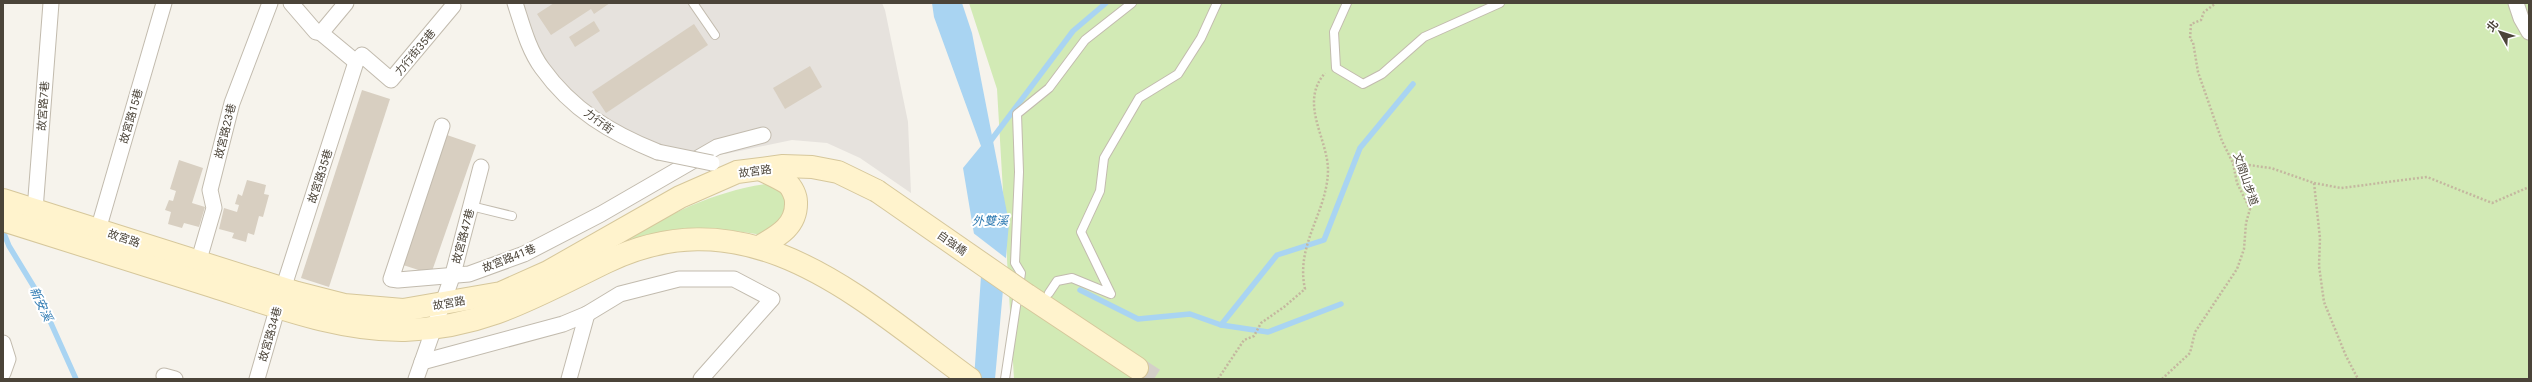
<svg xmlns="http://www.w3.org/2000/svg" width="2532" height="382" font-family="Roboto,'Noto Sans TC',sans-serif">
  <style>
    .industrial { fill: #e6e2dd }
    .green { fill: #d2eab5 }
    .water { fill: #a9d4f2 }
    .pier { fill: #f6f3ec }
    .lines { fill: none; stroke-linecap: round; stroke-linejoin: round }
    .stream { stroke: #a9d4f2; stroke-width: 5.5 }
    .building { fill: #d8cfc1 }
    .secondary-tunnel { stroke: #d4d0c8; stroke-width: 22; stroke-dasharray: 22 11; stroke-linecap: butt }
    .service-casing { stroke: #c2bbae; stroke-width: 10 }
    .minor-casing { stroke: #c2bbae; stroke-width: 17 }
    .secondary-casing { stroke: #d6c79b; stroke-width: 24 }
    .path { stroke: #c4b79f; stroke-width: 2.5; stroke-dasharray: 2 2; stroke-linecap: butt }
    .service { stroke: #fff; stroke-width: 8 }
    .minor { stroke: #fff; stroke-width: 15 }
    .secondary { stroke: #fff3cd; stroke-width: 22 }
    .minor-bridge-casing { stroke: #c2bbae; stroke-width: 17; stroke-linecap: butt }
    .secondary-bridge-casing { stroke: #d6c79b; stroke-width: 24; stroke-linecap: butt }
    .minor-bridge { stroke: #fff; stroke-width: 15 }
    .secondary-bridge { stroke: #fff3cd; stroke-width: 22 }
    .labels { text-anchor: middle; stroke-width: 4; stroke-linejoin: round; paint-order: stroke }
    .street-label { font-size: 11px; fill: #4b4439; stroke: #fff }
    .water-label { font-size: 12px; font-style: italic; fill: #2e7ab2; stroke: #fff }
  </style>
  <rect width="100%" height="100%" fill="#f6f3ec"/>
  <polygon class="industrial" points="520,3 882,3 885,10 908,122 911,193 860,158 827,143 792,140 725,154 665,149 607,125 559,79 529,35"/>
  <g class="green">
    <polygon points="969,3 2529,3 2529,379 1014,379 997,89"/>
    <path d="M774 183 785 191 791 210 762 235C715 226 670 229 623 241 671 213 719 189 774 183Z"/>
  </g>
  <polygon class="water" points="932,3 962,3 972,33 1009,223 995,379 974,379 981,276 963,168 981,146 934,17"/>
  <polygon class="pier" points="972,232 1007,259 1005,290 978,274"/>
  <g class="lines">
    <g class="stream">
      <polyline points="989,143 1073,31 1106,3"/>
      <polyline points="3,231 9,246 37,292 76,379"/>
      <polyline points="1080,290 1138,319 1190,314 1221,325 1277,255 1324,240 1360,148 1413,84"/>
      <polyline points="1221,325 1268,332 1341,304"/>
    </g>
  </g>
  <g class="building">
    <polygon points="554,3 610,3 594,14 591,9 551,35 537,14"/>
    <polygon points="594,21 600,31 575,47 569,37"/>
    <polygon points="694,24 708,45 606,113 592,92"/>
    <polygon points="810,66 822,87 785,109 773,88"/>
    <polygon points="362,90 390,99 329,287 301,278"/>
    <polygon points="447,135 476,145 431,274 403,265"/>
    <polygon points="179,160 203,168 192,203 205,207 199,227 184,223 182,228 168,224 171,212 165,210 169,200 173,201 176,191 170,189"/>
    <polygon points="247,180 266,185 264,194 269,195 263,217 259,216 254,235 248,233 246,242 232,238 234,233 219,229 224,208 237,212 239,205 235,204 238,194 242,196"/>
  </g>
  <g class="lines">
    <polyline class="secondary-tunnel" points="1137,368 1154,379"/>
    <defs>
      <g id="service">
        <polyline points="693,3 715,35"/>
        <polyline points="1347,3 1334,32 1336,68 1363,84 1382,74 1424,37 1500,3"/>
        <polyline points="471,206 512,216"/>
        <polyline points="1049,293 1057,281 1072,278 1111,294 1081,232 1100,191 1104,158 1139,98 1178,74 1201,38 1217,3"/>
        <polyline points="1005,379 1021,273 1015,263 1019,172 1017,114 1049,88 1085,40 1132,3"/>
      </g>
      <g id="minor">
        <polyline points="291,3 316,32 321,33 356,62"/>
        <path d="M515 3C522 24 528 49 542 68 572 110 611 133 658 152"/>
        <polyline points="2516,3 2521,18 2529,32"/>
        <polyline points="321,33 346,3"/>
        <polyline points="442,126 391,279 398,280 469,274 524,254 601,214 717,147 763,135"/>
        <polyline points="35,210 51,3"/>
        <polyline points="98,230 164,3"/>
        <polyline points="198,263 214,208 210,190 232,103 270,3"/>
        <polyline points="3,343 8,359 3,373"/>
        <polyline points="422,362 563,324 587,314 620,294 679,279 734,279 772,299 701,379"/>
        <polyline points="164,376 175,379"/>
        <polyline points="257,379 283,289 356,62 362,55 391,80 453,6"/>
        <polyline points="416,379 453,274 481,167"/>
        <polyline points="569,379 587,314"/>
      </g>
      <g id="secondary">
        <polyline points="3,200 297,293 344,305 403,310 501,293 548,272 680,197 737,172 783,166 812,167 838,172 877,191"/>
        <path d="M3 220C73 242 143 264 212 286 275 306 339 331 405 330 484 328 538 295 606 262 751 192 860 299 970 379"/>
        <path d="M759 247C778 236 797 226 796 202 796 196 792 187 787 183 779 178 770 174 762 170"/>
        <polyline points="1027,295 1137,368"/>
      </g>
    </defs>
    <use href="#service" class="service-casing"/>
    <use href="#minor" class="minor-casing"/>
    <use href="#secondary" class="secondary-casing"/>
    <g class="path">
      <polyline points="2233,163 2271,168 2314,183 2320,238 2319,266 2324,302 2346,356 2358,379"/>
      <polyline points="2314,183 2341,188 2427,177 2492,203 2529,187"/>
      <path d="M1218 379 1244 340 1254 336 1261 323 1284 307 1305 289C1295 244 1328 212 1328 169 1327 137 1299 103 1325 73"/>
      <polyline points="2162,379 2190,353 2195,332 2237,269 2244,249 2246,223 2250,209 2237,183 2233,163 2222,141 2198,72 2193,42 2190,39 2191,24 2201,20 2204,12 2216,3"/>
    </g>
    <use href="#service" class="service"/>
    <use href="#minor" class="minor"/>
    <use href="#secondary" class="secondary"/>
    <defs>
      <polyline id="minor-bridge" points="658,152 712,163"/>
      <polyline id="secondary-bridge" points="877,191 1027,295"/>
    </defs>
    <use href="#minor-bridge" class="minor-bridge-casing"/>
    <use href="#secondary-bridge" class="secondary-bridge-casing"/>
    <use href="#minor-bridge" class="minor-bridge"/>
    <use href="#secondary-bridge" class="secondary-bridge"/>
  </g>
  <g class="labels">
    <g class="street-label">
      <text transform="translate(415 52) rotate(-50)" y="4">力行街35巷</text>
      <text transform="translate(43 106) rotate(-86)" y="4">故宮路7巷</text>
      <text transform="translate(131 116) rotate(-74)" y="4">故宮路15巷</text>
      <text transform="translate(599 121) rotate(36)" y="4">力行街</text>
      <text transform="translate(225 131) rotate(-76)" y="4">故宮路23巷</text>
      <text transform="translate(755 171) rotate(-8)" y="4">故宮路</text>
      <text transform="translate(320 176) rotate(-72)" y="4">故宮路35巷</text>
      <text transform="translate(2246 179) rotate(71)" y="4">文間山步道</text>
      <text transform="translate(463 236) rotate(-75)" y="4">故宮路47巷</text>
      <text transform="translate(124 238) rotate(19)" y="4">故宮路</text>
      <text transform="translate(952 243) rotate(35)" y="4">自強橋</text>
      <text transform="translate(509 258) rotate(-22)" y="4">故宮路41巷</text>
      <text transform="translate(449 303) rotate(-10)" y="4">故宮路</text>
      <text transform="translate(270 334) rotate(-74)" y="4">故宮路34巷</text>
    </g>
    <g class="water-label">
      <text x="990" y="225">外雙溪</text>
      <text transform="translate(41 304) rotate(65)" y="4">新安溪</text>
    </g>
  </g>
  <rect width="2532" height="382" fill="none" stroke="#4b4439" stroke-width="8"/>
  <g transform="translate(2500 32) rotate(309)" stroke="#ffffff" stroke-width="3" paint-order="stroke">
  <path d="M0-3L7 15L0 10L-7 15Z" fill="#4b4439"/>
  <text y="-6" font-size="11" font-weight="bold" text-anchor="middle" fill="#4b4439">北</text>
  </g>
</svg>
